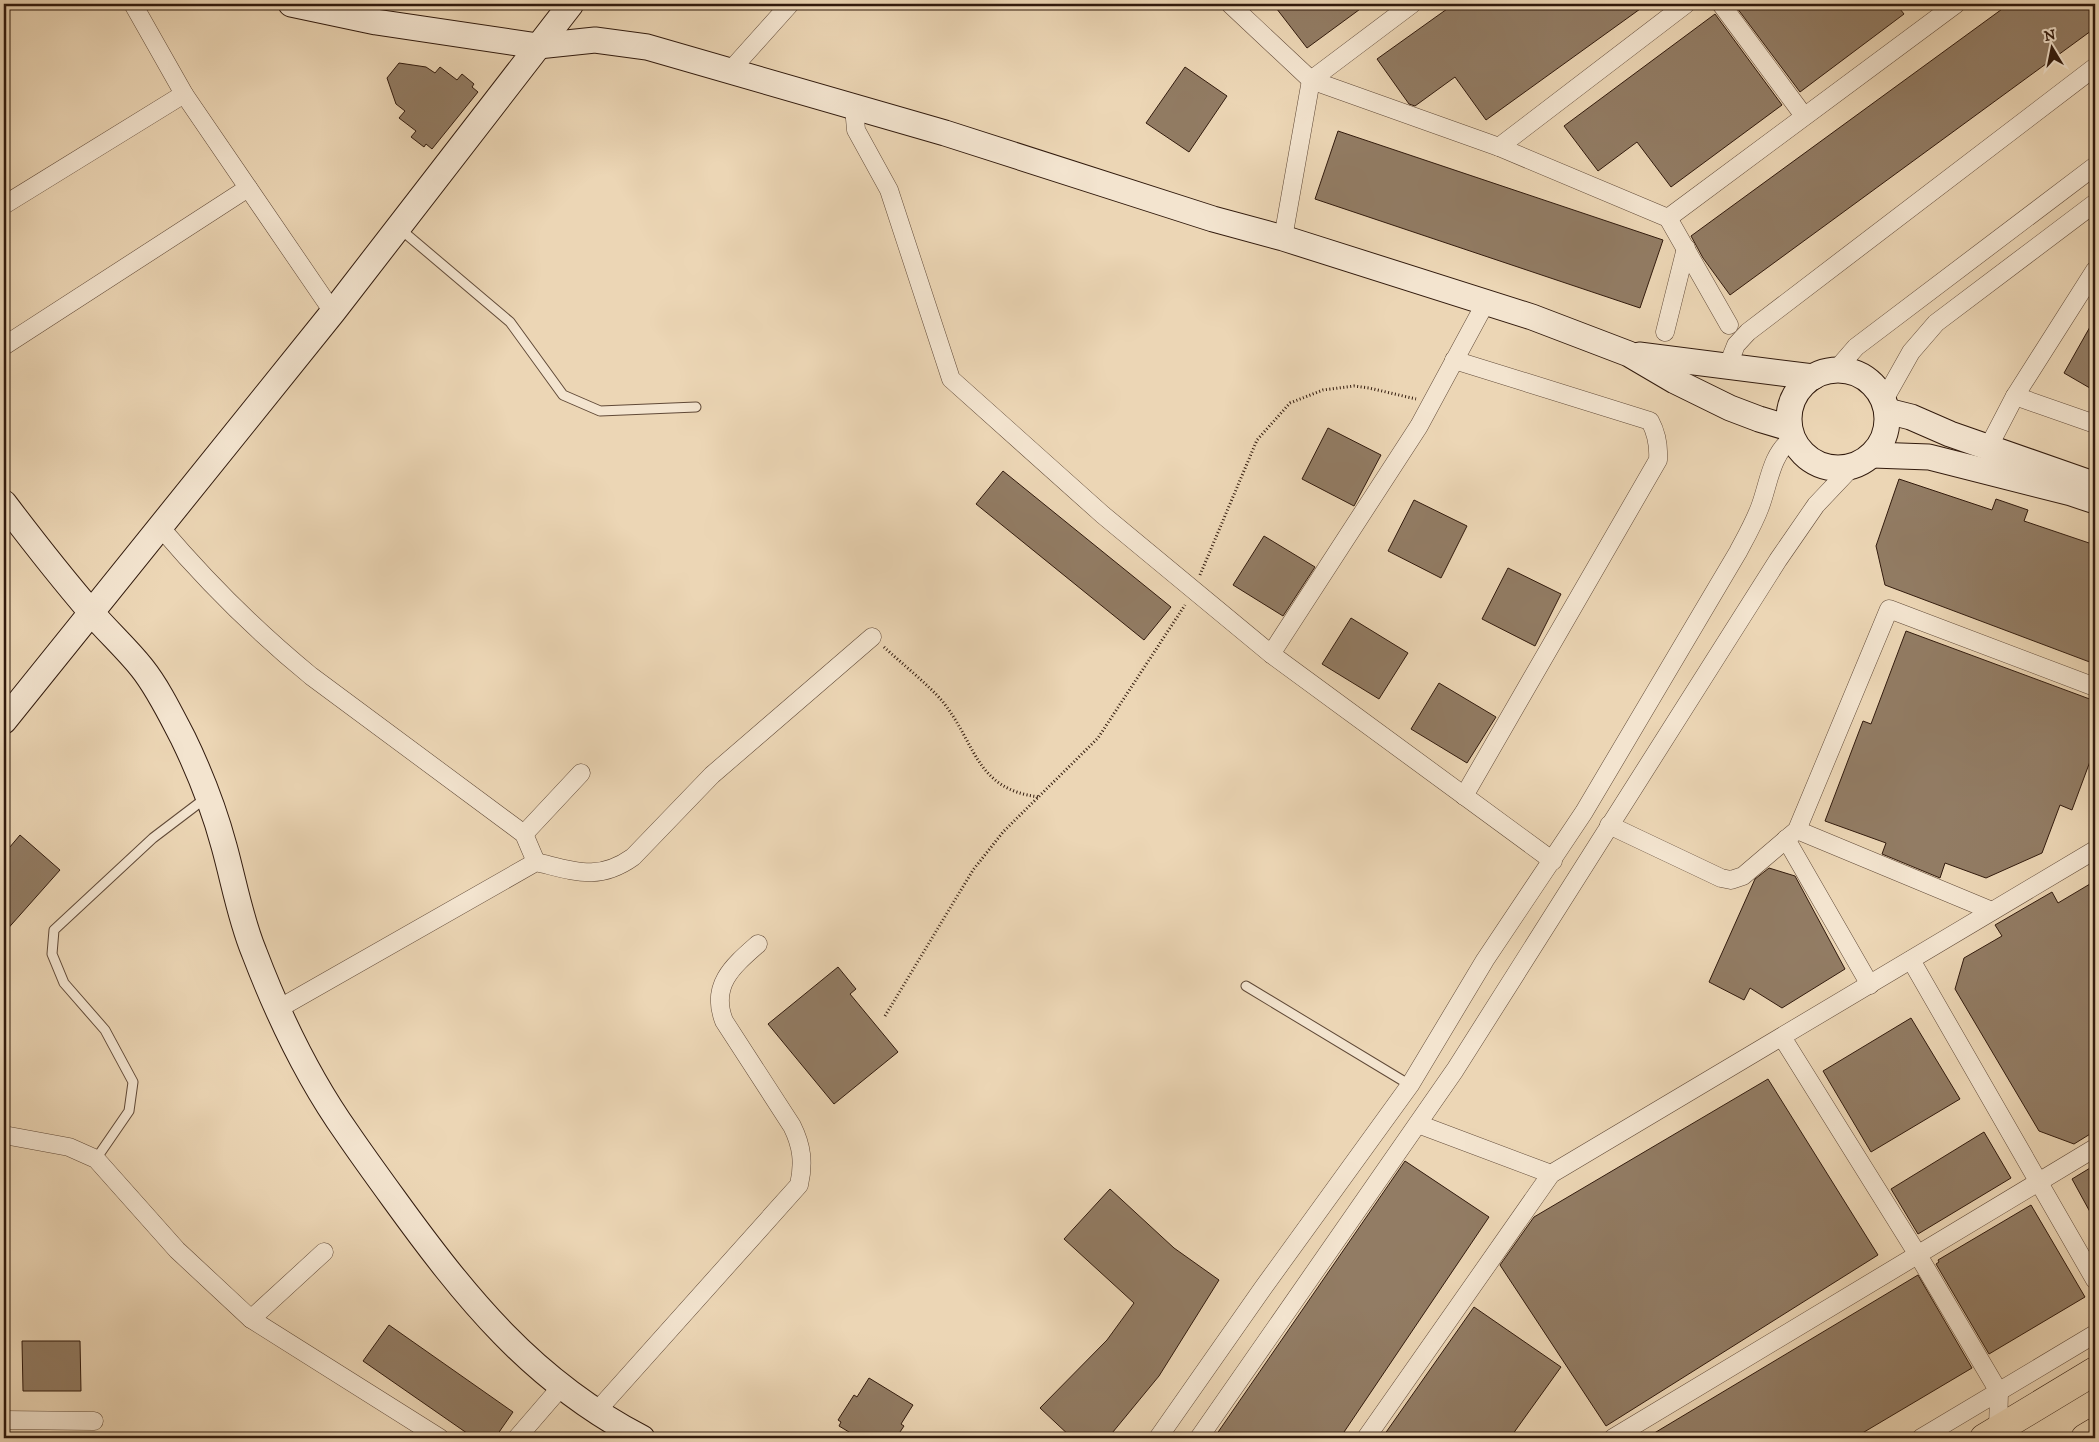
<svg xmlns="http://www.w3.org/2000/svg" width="2099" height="1442" font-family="'IM FELL DW Pica',serif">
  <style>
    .building { fill: #927c64; stroke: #311a0d }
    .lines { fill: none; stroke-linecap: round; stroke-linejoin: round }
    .lane-casing { stroke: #604937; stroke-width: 11 }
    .street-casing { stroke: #604937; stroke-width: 19 }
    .secondary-casing { stroke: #311a0d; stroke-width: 27 }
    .highway-casing { stroke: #311a0d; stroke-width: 29 }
    .path { stroke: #311a0d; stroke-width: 3; stroke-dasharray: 1 2.5; stroke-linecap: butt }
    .lane { stroke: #f3e4cf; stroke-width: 9 }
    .street { stroke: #f3e4cf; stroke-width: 18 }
    .secondary { stroke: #f3e4cf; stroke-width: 25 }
    .highway { stroke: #ecd6b5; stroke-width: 28 }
  </style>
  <rect width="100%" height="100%" fill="#ecd6b5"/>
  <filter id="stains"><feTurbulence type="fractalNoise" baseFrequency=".004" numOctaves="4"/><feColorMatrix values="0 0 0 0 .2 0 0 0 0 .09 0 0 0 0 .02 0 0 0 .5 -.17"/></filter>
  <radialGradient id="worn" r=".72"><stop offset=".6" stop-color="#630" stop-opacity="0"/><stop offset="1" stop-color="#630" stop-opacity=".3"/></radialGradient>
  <g class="building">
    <polygon points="1273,4 1367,4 1307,48"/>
    <polygon points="1454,4 1647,4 1486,120 1455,77 1415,106 1409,104 1377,59"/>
    <polygon points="1734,4 1896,4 1904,14 1800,92"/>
    <polygon points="2009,4 2095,4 2095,28 1730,295 1703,258 1691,236"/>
    <polygon points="1715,14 1782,105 1671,187 1637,142 1598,171 1564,126"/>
    <polygon points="399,63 426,67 435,73 440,67 457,80 462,74 474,84 472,87 478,92 432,149 426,144 424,147 411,137 416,131 399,118 405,111 396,104 387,78"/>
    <polygon points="1185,67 1227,96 1189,152 1146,123"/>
    <polygon points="1338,131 1663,240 1640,308 1315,199"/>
    <polygon points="2095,318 2095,391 2064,373"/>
    <polygon points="1328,428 1381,455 1354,506 1302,479"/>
    <polygon points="1003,471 1171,607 1144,640 976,504"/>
    <polygon points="1899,479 1992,510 1996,499 2028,510 2024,521 2095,545 2095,664 1885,585 1876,546"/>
    <polygon points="1414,500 1467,526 1441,578 1388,551"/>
    <polygon points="1264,536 1315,567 1283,616 1233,585"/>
    <polygon points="1508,568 1561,594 1535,646 1482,619"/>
    <polygon points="1351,618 1408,653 1379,699 1322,664"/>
    <polygon points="1906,631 2095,701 2095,748 2072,810 2060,805 2042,853 1986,878 1945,863 1940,878 1882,854 1886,843 1825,821 1863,721 1871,724"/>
    <polygon points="1439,683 1496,717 1467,763 1411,729"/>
    <polygon points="20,835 60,870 4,933 4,854"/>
    <polygon points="1769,868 1795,876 1845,969 1782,1008 1750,988 1744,1000 1709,982 1755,879"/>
    <polygon points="2095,881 2095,1131 2074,1144 2039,1131 1955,989 1964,958 2002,936 1995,925 2052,892 2058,903"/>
    <polygon points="838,967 856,989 850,994 898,1052 834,1104 768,1024"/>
    <polygon points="1911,1018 1960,1099 1871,1152 1823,1071"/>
    <polygon points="1768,1079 1878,1255 1606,1426 1500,1265 1534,1217"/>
    <polygon points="1984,1132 2011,1178 1918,1234 1891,1189"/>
    <polygon points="1405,1161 1489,1217 1340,1438 1214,1438"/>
    <polygon points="2095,1165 2095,1221 2072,1179"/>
    <polygon points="1110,1189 1174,1248 1219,1280 1159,1376 1108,1438 1072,1438 1040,1408 1107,1340 1134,1303 1064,1239"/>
    <polygon points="2031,1205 2085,1297 1989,1354 1936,1264 1939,1262 1938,1260"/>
    <polygon points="1918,1275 1972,1368 1854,1438 1646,1438"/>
    <polygon points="1474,1307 1561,1367 1510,1438 1382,1438"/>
    <polygon points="389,1325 513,1412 495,1438 474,1438 363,1361"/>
    <polygon points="22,1341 80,1341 81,1391 23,1391"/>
    <polygon points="869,1378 913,1405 901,1424 904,1426 896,1438 859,1438 839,1426 841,1422 838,1420 854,1395 857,1397"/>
  </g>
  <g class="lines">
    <defs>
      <g id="lane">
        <polyline points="399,228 510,322 563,395 600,411 696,407"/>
        <polyline points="1246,986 1410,1085"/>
        <polyline points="96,1159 129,1111 133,1082 105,1030 64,983 52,954 54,930 153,838 207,797"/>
      </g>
      <g id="street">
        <polyline points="133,4 184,94 333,312"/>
        <polyline points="1230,4 1311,80 1499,147 1668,218 1729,325"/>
        <polyline points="1721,4 1804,116"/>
        <polyline points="729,72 790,4"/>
        <polyline points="854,107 856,130 889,190 951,379 1103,515 1271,654 1553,861"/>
        <polyline points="1499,147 1686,4"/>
        <polyline points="4,205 184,94"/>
        <polyline points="1668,218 1956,4"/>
        <polyline points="1283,238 1311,80 1412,4"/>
        <polyline points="1665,332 1686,248"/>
        <polyline points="4,346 248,188"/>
        <path d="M1454 360 1650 421C1657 434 1659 445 1658 460L1464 796"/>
        <polyline points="1728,365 1736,345 1748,332 2095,67"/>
        <polyline points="1836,370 1856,347 2095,166"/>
        <polyline points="2015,396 2095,424"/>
        <polyline points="1884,400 1911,352 1936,323 2095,203"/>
        <polyline points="1989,446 2015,396 2095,270"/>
        <path d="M161 528C207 582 256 631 311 676L524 834 536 862"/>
        <polyline points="1271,654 1419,426 1486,302"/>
        <polyline points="1609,825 1721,878 1731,880 1743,876 1797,830 1889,609 2095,687"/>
        <polyline points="1797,830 1992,911"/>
        <polyline points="524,834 581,773"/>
        <polyline points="1786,839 1870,985"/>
        <polyline points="1911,960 2095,1280"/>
        <path d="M278 1009 536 862C574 871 598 882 633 857L712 775 872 637"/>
        <polyline points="1782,1037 1918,1255 1999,1392 1998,1430"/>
        <polyline points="1418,1124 1551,1174"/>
        <polyline points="4,1135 69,1147 96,1159 177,1250 251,1319 440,1438"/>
        <polyline points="251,1319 324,1252"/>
        <path d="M596 1412 799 1185C804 1163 802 1146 792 1126L724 1021C710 985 733 966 758 944"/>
        <polyline points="4,1420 94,1421"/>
        <polyline points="517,1438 561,1387"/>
        <path d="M1158 1438 1263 1288 1410 1085 1485 960 1584 812 1738 552C1746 537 1754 523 1760 507 1769 483 1771 454 1792 439"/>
        <polyline points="1199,1438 1455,1070 1778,560 1816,505 1852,467"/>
        <polyline points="1366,1438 1551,1174 2095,850"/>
        <polyline points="1613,1438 2095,1148"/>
        <polyline points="1921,1438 2095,1334"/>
      </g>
      <g id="secondary">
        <polyline points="291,4 376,22 538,46 595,40 647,47 945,133 1213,219 1283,238 1532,317 1629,354 1675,381 1730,408 1759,419 1789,428"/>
        <polyline points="1639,355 1813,377"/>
        <circle cx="1838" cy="419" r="49"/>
        <polyline points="1887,411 1911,417 1950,434 2093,484"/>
        <polyline points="1873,455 1929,457 2071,493 2095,501"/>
        <path d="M4 503C32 540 61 577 91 612 107 631 126 648 142 668 158 688 171 715 183 738 200 773 214 809 224 846 234 882 240 918 254 952 278 1015 308 1078 347 1133 362 1155 378 1177 394 1199 465 1297 532 1381 642 1438"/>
        <polyline points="4,721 333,312 571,4"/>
      </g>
      <g id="highway">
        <polyline points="1984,1438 2095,1371"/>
        <polyline points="2085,1438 2095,1432"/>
      </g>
    </defs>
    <use href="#lane" class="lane-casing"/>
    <use href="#street" class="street-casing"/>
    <use href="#secondary" class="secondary-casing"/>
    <use href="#highway" class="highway-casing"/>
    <g class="path">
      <polyline points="1200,575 1257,440 1290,403 1323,390 1354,386 1369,388 1416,399"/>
      <path d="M884 647C901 663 929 685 943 702 977 745 975 789 1039 797"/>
      <polyline points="885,1016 973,870 1003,832 1098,738 1185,605"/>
    </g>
    <use href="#lane" class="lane"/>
    <use href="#street" class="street"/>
    <use href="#secondary" class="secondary"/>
    <use href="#highway" class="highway"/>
  </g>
  <rect width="2099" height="1442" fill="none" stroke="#ecd6b5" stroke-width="20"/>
  <rect x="5" y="5" width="2089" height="1432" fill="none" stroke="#311a0d" stroke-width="2.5"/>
  <rect x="10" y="10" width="2079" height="1422" fill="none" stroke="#311a0d"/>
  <g transform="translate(2052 48) rotate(350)" stroke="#f3e4cf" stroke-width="4" paint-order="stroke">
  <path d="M0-4L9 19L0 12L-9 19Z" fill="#311a0d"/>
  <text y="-8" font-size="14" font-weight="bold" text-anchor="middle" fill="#311a0d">N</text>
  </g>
  <rect width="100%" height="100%" filter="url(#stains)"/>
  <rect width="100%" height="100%" fill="url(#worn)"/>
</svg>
